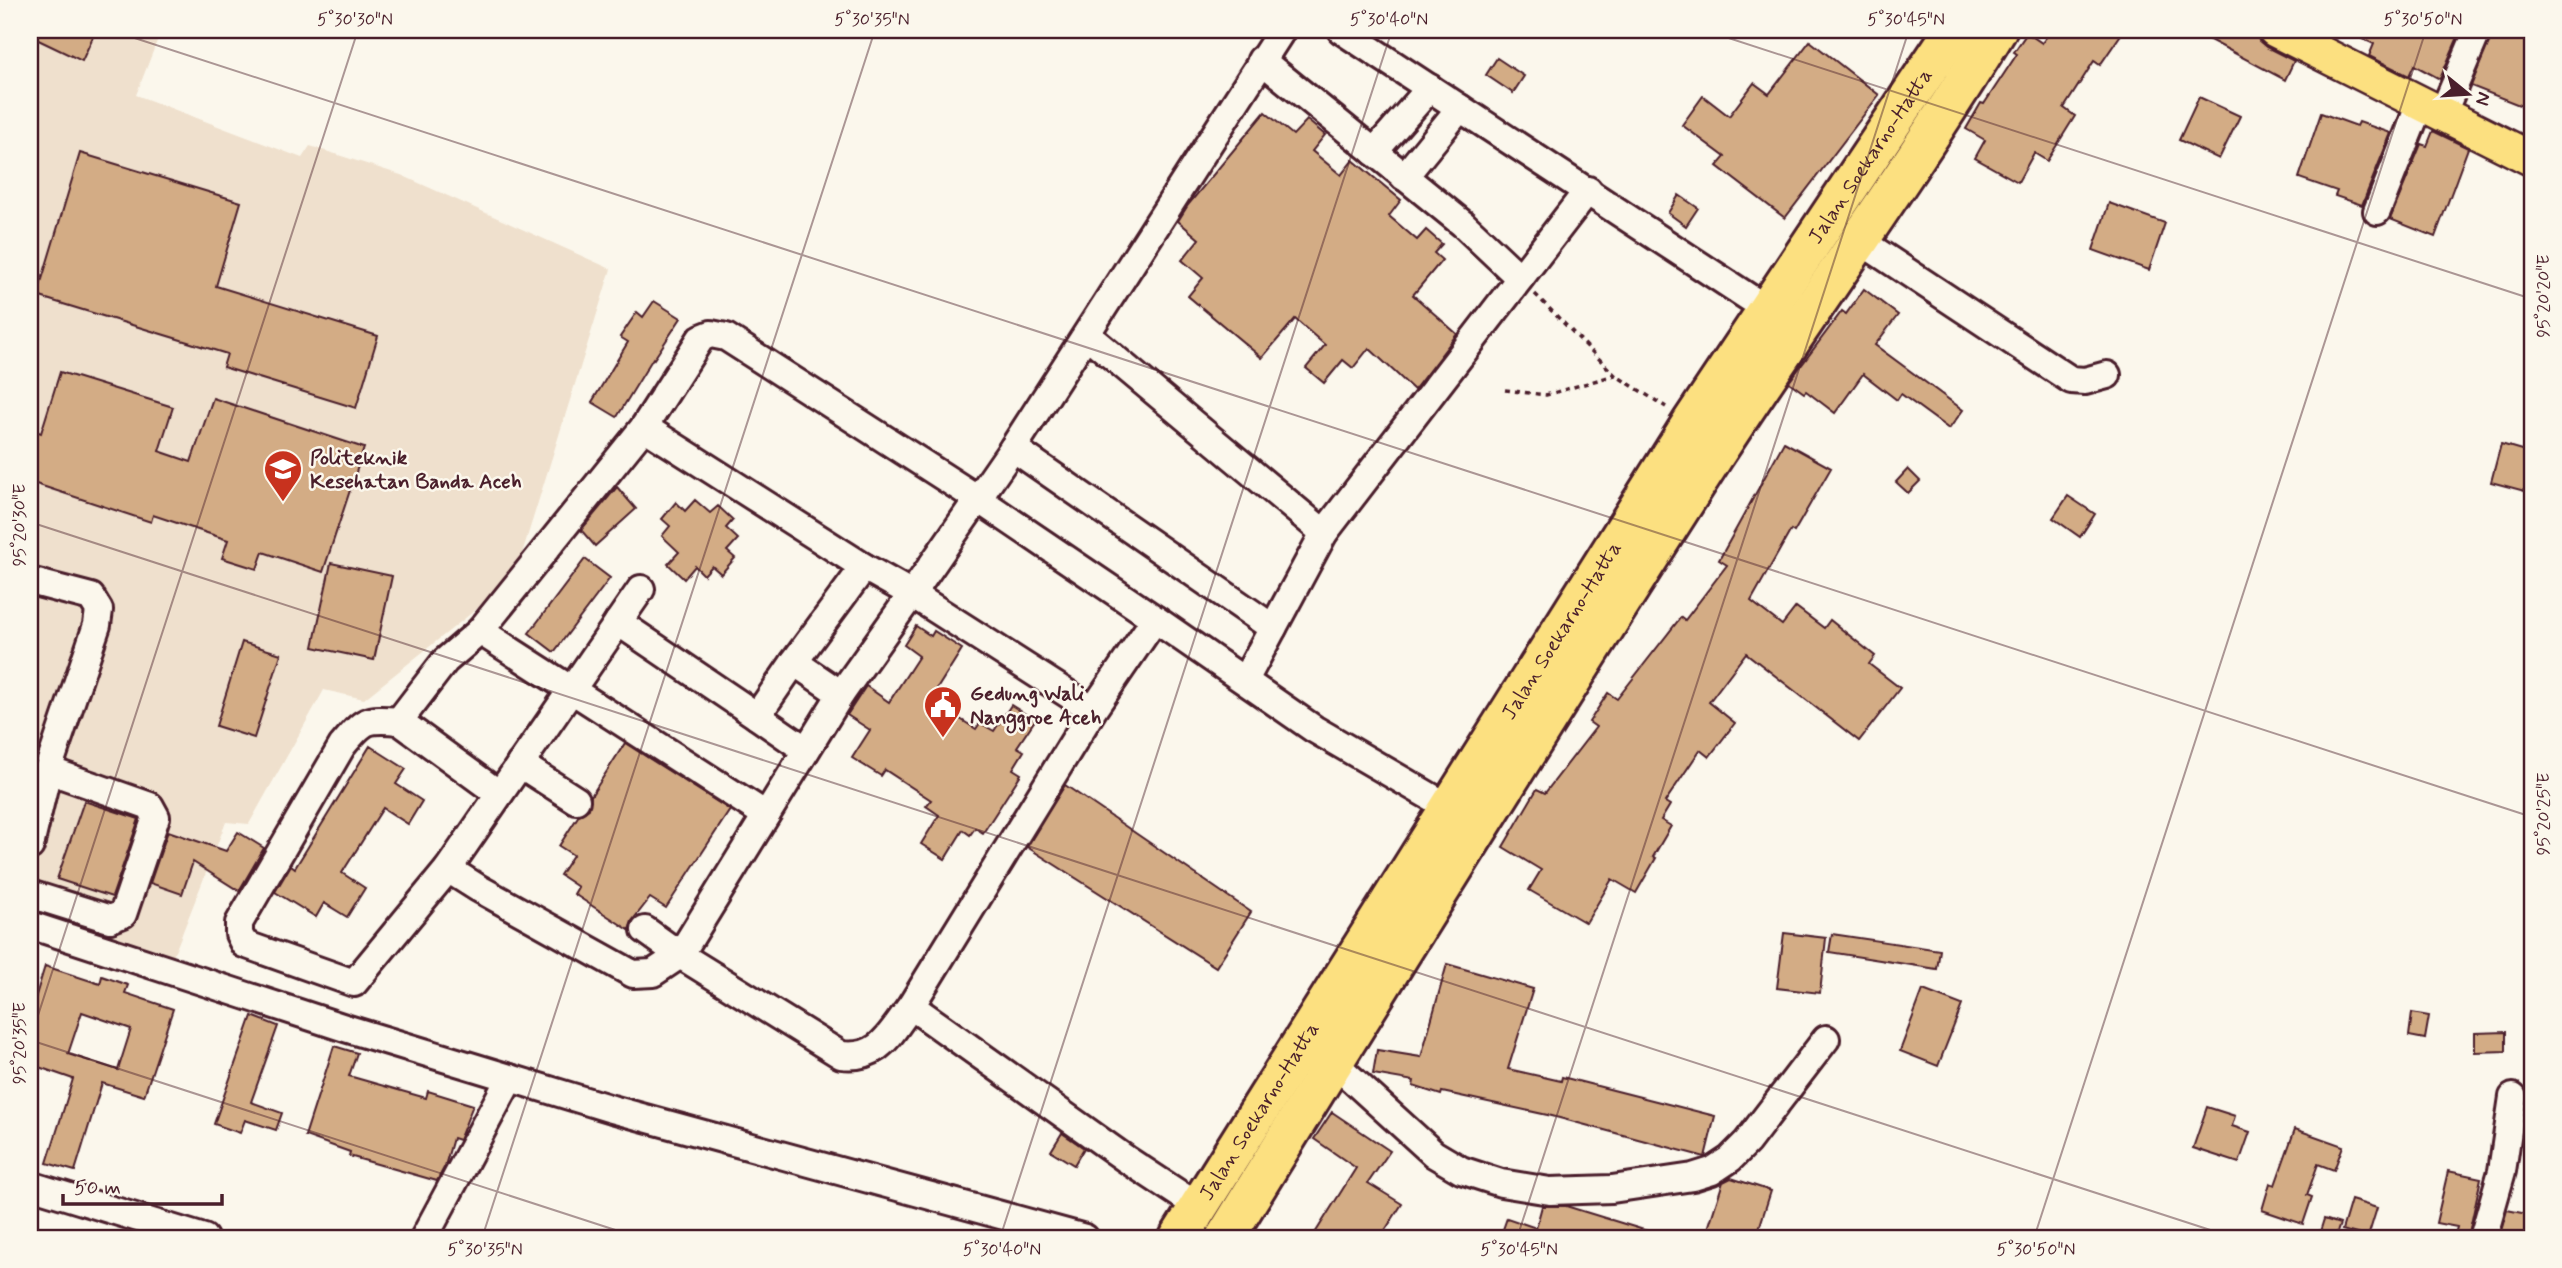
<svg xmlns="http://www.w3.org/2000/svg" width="2562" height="1268" font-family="Mynerve,sans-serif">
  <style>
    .built { fill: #efe0cd }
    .building { fill: #d3ac85; stroke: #4a1f2b; stroke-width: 2; fill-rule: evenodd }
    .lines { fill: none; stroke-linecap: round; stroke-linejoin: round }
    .minor-casing { stroke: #4a1f2b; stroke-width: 32 }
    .major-casing { stroke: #4a1f2b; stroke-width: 38 }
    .highway-casing { stroke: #4a1f2b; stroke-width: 44 }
    .path { stroke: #4a1f2b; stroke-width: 3.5; stroke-dasharray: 5 5; stroke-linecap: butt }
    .minor { stroke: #fbf7ec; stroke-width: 26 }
    .major { stroke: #fce080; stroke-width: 33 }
    .highway { stroke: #fce080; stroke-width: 38 }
    .ticks { fill: none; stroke: #4a1f2b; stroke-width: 2; stroke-opacity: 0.45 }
    .labels { text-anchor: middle; stroke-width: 5; stroke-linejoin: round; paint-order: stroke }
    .street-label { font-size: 21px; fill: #4a1f2b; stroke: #fbf7ec }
    .poi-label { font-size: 21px; font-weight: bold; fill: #4a1f2b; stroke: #fbf7ec; text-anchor: start }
    .neatline { fill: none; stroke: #4a1f2b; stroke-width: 2.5 }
    .ticks-label { font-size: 18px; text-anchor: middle; fill: #4a1f2b }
  </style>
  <rect width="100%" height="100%" fill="#fbf7ec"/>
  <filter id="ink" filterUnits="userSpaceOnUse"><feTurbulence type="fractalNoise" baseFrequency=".0143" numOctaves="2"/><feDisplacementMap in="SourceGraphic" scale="14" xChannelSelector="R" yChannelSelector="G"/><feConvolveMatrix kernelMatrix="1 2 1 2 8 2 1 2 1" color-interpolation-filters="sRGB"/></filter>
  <g filter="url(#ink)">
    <polygon class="built" points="30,30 147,30 159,36 136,95 302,158 310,146 401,175 611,269 514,579 364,699 324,690 249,824 226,822 169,967 30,923"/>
    <g class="building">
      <polygon points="30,30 96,30 82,61 30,36"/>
      <polygon points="2051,30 2124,30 2100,65 2094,61 2064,108 2075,116 2047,161 2034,153 2018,182 1975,158 1985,140 1966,129 1981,103 1984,104 2017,54 2014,52 2027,33 2042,43"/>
      <polygon points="2191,30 2248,30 2257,34 2259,41 2266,47 2294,61 2285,80"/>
      <polygon points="2344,30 2461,30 2440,79 2414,65 2409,76 2369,56 2374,44"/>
      <polygon points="2493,30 2532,30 2532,110 2471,86"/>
      <polygon points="1810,41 1879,95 1785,218 1717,166 1725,157 1682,125 1703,96 1729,116 1754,83 1769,94"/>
      <polygon points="1497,58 1524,76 1513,93 1486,75"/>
      <polygon points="2199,97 2240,116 2219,159 2179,140"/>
      <polygon points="1265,112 1293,135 1307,120 1325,135 1312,151 1341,175 1353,160 1401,200 1389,216 1417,240 1426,230 1442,244 1434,253 1442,260 1413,295 1457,334 1414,390 1369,348 1353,368 1343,360 1324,383 1306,368 1325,345 1295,319 1262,358 1188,296 1203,278 1182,260 1199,239 1178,221 1188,205"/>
      <polygon points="2321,113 2357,126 2359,122 2391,133 2362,205 2335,196 2337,191 2299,178"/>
      <polygon points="2433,131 2468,148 2435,237 2390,219 2421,144 2427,146"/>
      <polygon points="80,153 241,202 216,286 378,336 356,408 223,367 227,354 37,296"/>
      <polygon points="1679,195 1698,208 1686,226 1668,213"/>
      <polygon points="2109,203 2165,223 2149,270 2093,250"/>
      <polygon points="1864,289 1898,315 1875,345 1963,410 1949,429 1901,394 1897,400 1863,374 1835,413 1806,391 1804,393 1789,382 1842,311 1846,314"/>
      <polygon points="654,301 681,318 654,359 653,358 617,417 592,402 628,342 620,337 637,312 643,317"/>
      <polygon points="60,372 173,407 159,451 191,462 213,398 364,448 323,572 263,552 257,569 222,558 228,540 153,515 151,522 30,482 30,429 41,433"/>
      <polygon points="1784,442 1831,468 1794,532 1791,530 1751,601 1782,625 1796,607 1824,628 1830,620 1875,656 1869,664 1900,688 1859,741 1746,653 1709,702 1735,723 1709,757 1700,750 1665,802 1670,805 1661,820 1671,826 1653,857 1656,858 1636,893 1612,879 1586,923 1529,890 1541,870 1503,847 1537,789 1545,793 1596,727 1589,722 1608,693 1617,699 1681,617 1685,620 1727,565 1719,560"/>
      <polygon points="2501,444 2532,453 2532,493 2491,482"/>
      <polygon points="1908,469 1920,481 1908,493 1896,482"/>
      <polygon points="617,487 636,509 595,546 581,530"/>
      <polygon points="2068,496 2095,514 2080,537 2053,518"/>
      <polygon points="695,500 710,513 718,506 733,520 726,528 738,539 727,551 735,558 721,574 712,566 704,575 695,566 684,579 668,564 679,552 662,536 670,526 662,519 676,502 685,511"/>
      <polygon points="585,559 610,578 554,652 529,633"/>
      <polygon points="331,563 392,576 374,660 313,647"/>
      <polygon points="916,626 931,636 934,631 962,649 930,700 976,729 980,723 994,731 1011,705 1035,720 1017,747 1024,751 1013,769 1021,774 983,833 975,828 970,835 963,830 945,859 921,844 939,815 926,806 931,800 885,770 881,776 852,758 870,730 847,715 866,686 889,702 919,656 904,645"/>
      <polygon points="242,642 281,654 254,738 216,726"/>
      <polygon points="625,743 730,810 666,908 650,898 632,921 629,930 574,894 578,887 560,875 573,855 559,846 579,815 589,809 591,796"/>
      <polygon points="370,746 406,769 396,784 422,801 408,824 383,808 342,873 365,888 347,917 324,903 316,917 275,892 291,865 295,868"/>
      <polygon points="1065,785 1251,912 1216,967 1027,847"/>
      <polygon points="84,801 139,819 112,897 57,879"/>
      <polygon points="168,831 226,851 238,832 264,848 239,891 193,862 182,894 150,883"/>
      <polygon points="1784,933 1826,938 1820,993 1777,988"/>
      <polygon points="1832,934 1940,950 1937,969 1829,952"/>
      <polygon points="1447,964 1533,989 1508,1069 1561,1081 1562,1077 1715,1116 1705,1157 1552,1116 1442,1092 1441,1095 1413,1086 1414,1081 1373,1074 1377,1050 1421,1057"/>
      <path d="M45 966 100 984 102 976 128 985 125 993 173 1009 144 1096 102 1083 75 1171 47 1163 73 1079 30 1064V1015ZM82 1012 131 1029 118 1070 68 1054Z"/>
      <polygon points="1923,990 1962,1005 1938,1066 1900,1051"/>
      <polygon points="2412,1013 2429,1016 2425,1039 2409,1036"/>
      <polygon points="252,1016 278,1026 251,1102 282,1113 276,1130 245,1120 240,1133 214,1124"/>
      <polygon points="2506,1032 2506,1051 2475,1052 2475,1033"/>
      <polygon points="334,1046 357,1053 349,1076 426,1098 428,1091 473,1105 459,1140 453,1138 445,1166 437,1181 349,1156 350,1152 305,1136"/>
      <polygon points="2207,1107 2235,1116 2232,1126 2250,1132 2239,1163 2193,1148"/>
      <polygon points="1332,1112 1390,1151 1368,1183 1402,1204 1380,1238 1312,1238 1356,1168 1314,1139"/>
      <polygon points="2295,1129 2343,1146 2334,1170 2318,1164 2307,1195 2312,1197 2303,1224 2262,1210 2270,1183 2275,1185"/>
      <polygon points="1062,1133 1084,1148 1074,1165 1051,1151"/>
      <polygon points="2448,1171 2481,1178 2468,1238 2454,1238 2457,1227 2436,1223"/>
      <polygon points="1731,1178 1771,1191 1756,1238 1705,1238 1723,1182"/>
      <polygon points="2351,1200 2377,1208 2368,1237 2342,1230"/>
      <polygon points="1542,1206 1566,1206 1657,1234 1656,1238 1500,1238 1507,1218 1536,1228"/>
      <polygon points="2507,1210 2532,1215 2532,1238 2499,1238"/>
      <polygon points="2324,1219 2340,1224 2335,1238 2319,1235"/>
    </g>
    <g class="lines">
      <defs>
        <g id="minor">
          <polyline points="1341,30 1768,310"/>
          <polyline points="1261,60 1463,224 1520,278"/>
          <polyline points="2442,115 2478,30"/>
          <polyline points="1374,152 1430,88"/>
          <polyline points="1404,177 1460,108"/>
          <polyline points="2377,211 2420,104"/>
          <polyline points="1859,240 2071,380 2085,381 2107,375"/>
          <polyline points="1087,335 1324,533"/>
          <polyline points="644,427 864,567 912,594 1013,448 1282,30"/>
          <polyline points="1013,448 1273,628"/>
          <polyline points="30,581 91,597 99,610 97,625 48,770 30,846"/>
          <polyline points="618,622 757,716"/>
          <polyline points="480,631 445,661 399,721 499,794"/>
          <polyline points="794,662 841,694"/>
          <polyline points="1245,680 1324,533 1588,190"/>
          <path d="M1093 710 912 594 841 694 680 955 841 1055C880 1060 890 1033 911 1006L1093 710 1155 619 1314 729 1450 808"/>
          <path d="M399 721C365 718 364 720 342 746L239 923V934L244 944 354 983 448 869 641 589"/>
          <polyline points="806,750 757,716 794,662 864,567"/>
          <polyline points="520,764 576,800"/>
          <polyline points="766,815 480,631 644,427 701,338 711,334 726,337 978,499 1155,619"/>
          <polyline points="448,869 478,888 633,974 653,973 680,955 645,930"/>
          <polyline points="30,894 110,919 123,914 156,817 150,806 48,770"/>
          <polyline points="30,925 345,1028 612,1109 1085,1238"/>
          <polyline points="911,1006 1126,1159 1199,1207"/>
          <polyline points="1333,1062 1434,1154 1461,1170 1501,1183 1550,1191 1612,1189 1693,1177 1712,1171 1730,1159 1747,1142 1826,1039"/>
          <polyline points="30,1185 204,1238"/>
          <polyline points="424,1238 510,1078"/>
          <polyline points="2483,1238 2502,1171 2513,1097"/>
        </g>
        <polyline id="major" points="2275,30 2532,159"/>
        <g id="highway">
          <path id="s1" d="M1179 1238 1692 422 1954 30"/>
          <path d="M1225 1238C1386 976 1548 715 1714 456 1807 313 1908 175 1997 30"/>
        </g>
      </defs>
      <use href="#minor" class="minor-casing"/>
      <use href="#major" class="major-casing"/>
      <use href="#highway" class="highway-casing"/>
      <g class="path">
        <polyline points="1535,294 1615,375 1666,407"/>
        <polyline points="1505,390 1546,395 1615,375"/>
      </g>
      <use href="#minor" class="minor"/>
      <use href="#major" class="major"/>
      <use href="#highway" class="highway"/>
    </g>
  </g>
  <path class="ticks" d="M110 30 2532 817M1704 30 2532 299M30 522 2235 1238M30 1040 640 1238M30 1040 358 30M482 1238 875 30M1000 1238 1392 30M1517 1238 1909 30M2034 1238 2426 30"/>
  <defs>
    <symbol id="university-pin" viewBox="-11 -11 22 30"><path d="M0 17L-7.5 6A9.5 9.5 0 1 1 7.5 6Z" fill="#c8321e" stroke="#fbf7ec"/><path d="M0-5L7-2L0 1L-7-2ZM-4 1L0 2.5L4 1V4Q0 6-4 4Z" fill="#fff"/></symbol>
    <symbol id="civic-pin" viewBox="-11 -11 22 30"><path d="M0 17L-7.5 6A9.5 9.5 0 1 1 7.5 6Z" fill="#c8321e" stroke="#fbf7ec"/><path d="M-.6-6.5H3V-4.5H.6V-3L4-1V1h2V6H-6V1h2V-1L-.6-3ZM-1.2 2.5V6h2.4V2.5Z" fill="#fff"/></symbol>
  </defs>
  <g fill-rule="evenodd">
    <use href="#university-pin" x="261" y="447" width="44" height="60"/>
    <use href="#civic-pin" x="921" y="683" width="44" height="60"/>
  </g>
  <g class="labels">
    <g class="street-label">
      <text dy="7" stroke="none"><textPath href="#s1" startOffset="1284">Jalan Soekarno-Hatta</textPath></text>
      <text dy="7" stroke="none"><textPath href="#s1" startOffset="718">Jalan Soekarno-Hatta</textPath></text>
      <text dy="7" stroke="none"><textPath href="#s1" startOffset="150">Jalan Soekarno-Hatta</textPath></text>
    </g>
    <g class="poi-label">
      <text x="310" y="464">Politeknik<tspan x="310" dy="24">Kesehatan Banda Aceh</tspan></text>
      <text x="970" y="700">Gedung Wali<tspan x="970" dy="24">Nanggroe Aceh</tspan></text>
    </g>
  </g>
  <rect width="2562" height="1268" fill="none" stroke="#fbf7ec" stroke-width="77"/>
  <g transform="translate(2468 94) rotate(108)" stroke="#fbf7ec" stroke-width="5" paint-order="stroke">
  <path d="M0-5L12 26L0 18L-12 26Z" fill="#4a1f2b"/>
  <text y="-10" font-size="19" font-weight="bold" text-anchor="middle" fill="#4a1f2b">N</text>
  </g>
  <path d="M63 1194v10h159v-10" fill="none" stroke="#4a1f2b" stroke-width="3.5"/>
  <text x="74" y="1194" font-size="21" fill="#4a1f2b" stroke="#fbf7ec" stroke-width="5" paint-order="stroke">50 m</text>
  <rect x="38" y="38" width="2486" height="1192" class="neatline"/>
  <g class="ticks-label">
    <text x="355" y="25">5°30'30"N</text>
    <text x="872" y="25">5°30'35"N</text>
    <text x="1389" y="25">5°30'40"N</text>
    <text x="1906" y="25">5°30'45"N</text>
    <text x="2423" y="25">5°30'50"N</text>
    <text transform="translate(2543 296) rotate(-90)" y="6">95°20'20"E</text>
    <text transform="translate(19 525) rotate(-90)" y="6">95°20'30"E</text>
    <text transform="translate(2543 814) rotate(-90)" y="6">95°20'25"E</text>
    <text transform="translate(19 1043) rotate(-90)" y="6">95°20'35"E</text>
    <text x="485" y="1255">5°30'35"N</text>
    <text x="1002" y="1255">5°30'40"N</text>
    <text x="1519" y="1255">5°30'45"N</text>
    <text x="2036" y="1255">5°30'50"N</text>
  </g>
</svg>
